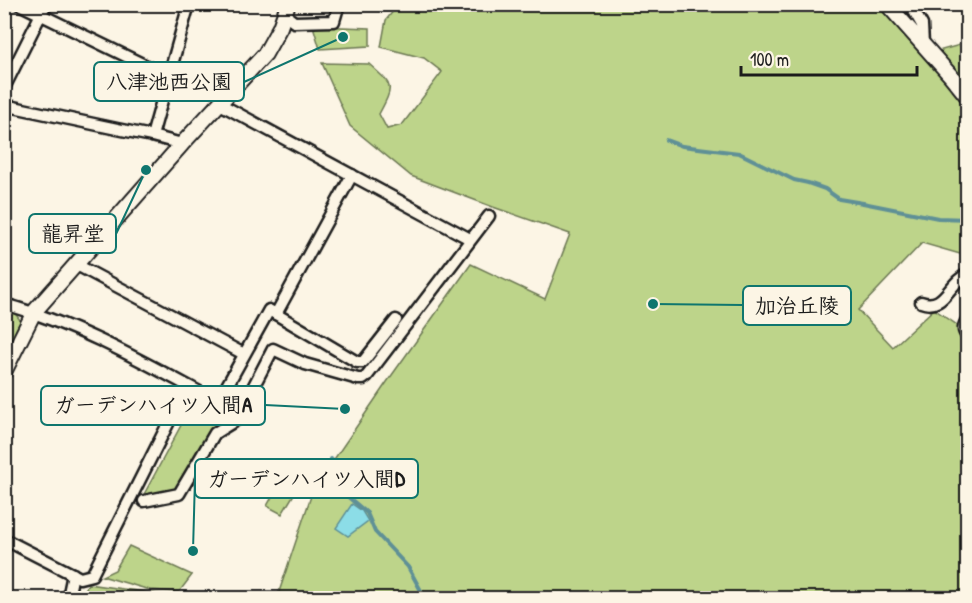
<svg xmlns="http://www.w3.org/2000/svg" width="972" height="603" font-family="'Patrick Hand','Klee One',sans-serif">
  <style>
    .green { fill: #bdd48a; stroke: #6c7853; stroke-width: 1.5 }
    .water { fill: #8cdde7; stroke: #5f9096; stroke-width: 1.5 }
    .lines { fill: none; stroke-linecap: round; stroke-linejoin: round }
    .stream { stroke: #5f9096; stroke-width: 4 }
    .minor-casing { stroke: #1c1c1c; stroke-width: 15 }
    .tertiary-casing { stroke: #1c1c1c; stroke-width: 18 }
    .minor { stroke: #fcf5e5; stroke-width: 10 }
    .tertiary { stroke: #fcf5e5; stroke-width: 14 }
    .leader { fill: none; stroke: #0f766e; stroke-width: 2 }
    .callout-dot { fill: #0f766e; stroke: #fcf5e5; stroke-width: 2 }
    .callout { fill: #fcf5e5; stroke: #0f766e; stroke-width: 2 }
    .callout-label { font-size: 21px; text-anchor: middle; font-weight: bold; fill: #1c1c1c }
  </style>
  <rect width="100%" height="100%" fill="#fcf5e5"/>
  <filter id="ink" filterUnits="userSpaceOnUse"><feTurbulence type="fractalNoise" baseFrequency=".0167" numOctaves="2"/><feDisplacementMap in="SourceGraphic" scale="12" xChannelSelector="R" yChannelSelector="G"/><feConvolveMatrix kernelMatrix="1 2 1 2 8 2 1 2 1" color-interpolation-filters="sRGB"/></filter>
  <g filter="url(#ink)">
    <g class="green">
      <path d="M398 5H896L935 52 967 43V256L922 243 858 310 893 347 934 309 967 332V598H277L313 490 387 382 471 264 545 299 570 234 493 207 411 176 350 126 322 63 369 64C393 86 395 84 379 114L387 129 402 125 442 72 424 58 381 47 386 20Z"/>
      <polygon points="313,26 370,28 370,46 320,49"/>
      <polygon points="5,310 14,312 23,324 5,362"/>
      <polygon points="193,403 216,415 227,412 232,415 179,494 142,498"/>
      <polygon points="289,467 305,476 282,514 267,506"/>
      <polygon points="129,546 192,575 179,592 150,590 102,576 115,570"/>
      <polygon points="88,584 172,596 204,598 81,598"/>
    </g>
    <polygon class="water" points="352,504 362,511 368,521 348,536 336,528"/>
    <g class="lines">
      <g class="stream">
        <polyline points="666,140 682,146 739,153 794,180 808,183 825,189 839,199 863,203 938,218 968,219"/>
        <polyline points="331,459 347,496 367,513 375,532 408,567 425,598"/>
      </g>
      <defs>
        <g id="minor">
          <polyline points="19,4 169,77"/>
          <polyline points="910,4 922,25 923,45"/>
          <polyline points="285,15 294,22 334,21 339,4"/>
          <polyline points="4,88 46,4"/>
          <polyline points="220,104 470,239"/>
          <polyline points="4,105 117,129 152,136 182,144"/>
          <polyline points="152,136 189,4"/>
          <polyline points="75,264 244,354"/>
          <path d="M921 302C945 311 949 281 968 274"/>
          <path d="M4 304C80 325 149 365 218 402L269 310 357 362H363L396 320"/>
          <polyline points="276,314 352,175"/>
          <path d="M968 319C963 325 962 331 968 337"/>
          <polyline points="144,501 179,494 215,433 236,420 273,349 305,364 358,379 363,379 367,376 489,216"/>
          <polyline points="4,539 80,578 92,575 187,386"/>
          <polyline points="4,597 8,598"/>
          <polyline points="68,598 73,574"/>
        </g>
        <g id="tertiary">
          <polyline points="887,4 951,76 968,97"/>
          <polyline points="4,372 34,312 182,144 265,54 280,27 288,4"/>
        </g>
      </defs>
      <use href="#minor" class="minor-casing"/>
      <use href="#tertiary" class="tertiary-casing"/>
      <use href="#minor" class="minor"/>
      <use href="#tertiary" class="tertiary"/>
    </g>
  </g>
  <path class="leader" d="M343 37L244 82M146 170L116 234M653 304L743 305M345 409L265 405M193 551L195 478"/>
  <g class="callout-dot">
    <circle cx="343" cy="37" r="6"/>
    <circle cx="146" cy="170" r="6"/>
    <circle cx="653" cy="304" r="6"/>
    <circle cx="345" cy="409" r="6"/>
    <circle cx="193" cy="551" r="6"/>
  </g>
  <g class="callout">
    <rect x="94" y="62" width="150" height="39" rx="6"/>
    <rect x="29" y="214" width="87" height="39" rx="6"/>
    <rect x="743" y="286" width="108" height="39" rx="6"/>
    <rect x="41" y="386" width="224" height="39" rx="6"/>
    <rect x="195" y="459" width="223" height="39" rx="6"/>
  </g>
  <g class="callout-label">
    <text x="169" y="89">八津池西公園</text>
    <text x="73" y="241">龍昇堂</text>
    <text x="797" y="313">加治丘陵</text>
    <text x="153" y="412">ガーデンハイツ入間A</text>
    <text x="306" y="486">ガーデンハイツ入間D</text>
  </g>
  <rect width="972" height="603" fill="none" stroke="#fcf5e5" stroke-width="24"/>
  <rect x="12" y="12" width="948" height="579" fill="none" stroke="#1c1c1c" stroke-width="2" filter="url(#ink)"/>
  <path d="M741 66v9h176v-9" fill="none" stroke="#1c1c1c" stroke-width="3"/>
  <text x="750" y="66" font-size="18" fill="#1c1c1c" stroke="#fcf5e5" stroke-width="4.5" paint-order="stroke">100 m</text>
</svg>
